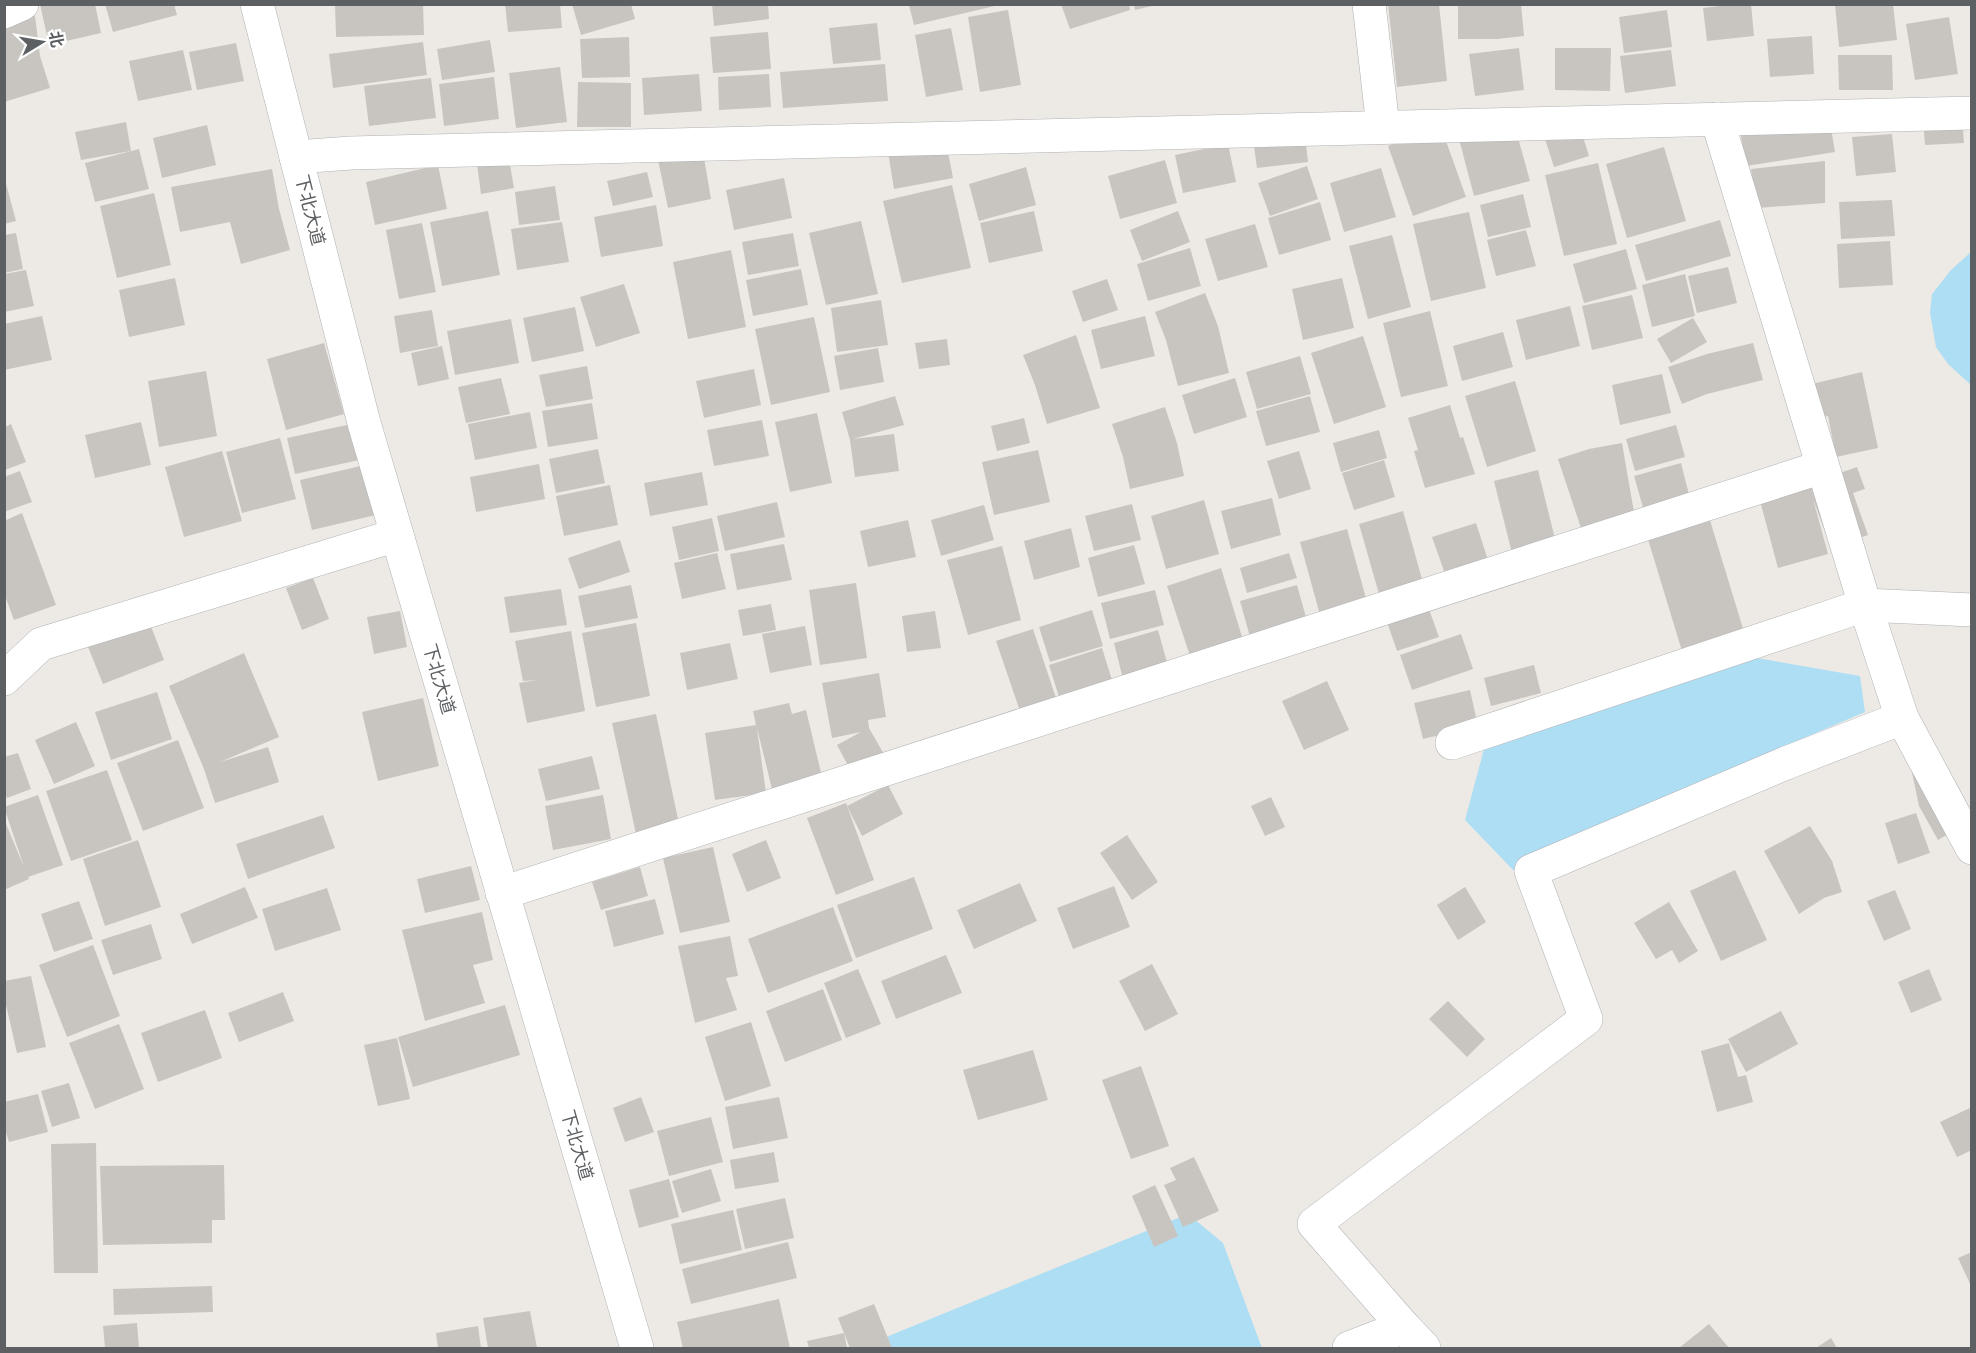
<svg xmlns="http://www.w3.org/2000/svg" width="1976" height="1353" font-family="Raleway,'Noto Sans SC',sans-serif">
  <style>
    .water { fill: #aedef4 }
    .building { fill: #c8c5c1 }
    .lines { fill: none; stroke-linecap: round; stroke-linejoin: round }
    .minor-casing { stroke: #b0b2b5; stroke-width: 34 }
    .minor { stroke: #fff; stroke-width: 33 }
    .labels { text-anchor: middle; stroke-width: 6; stroke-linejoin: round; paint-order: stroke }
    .street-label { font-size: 18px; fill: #5d6063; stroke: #fff }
  </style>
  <rect width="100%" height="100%" fill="#edeae5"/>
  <g class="water">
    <polygon points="1971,252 1971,385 1948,364 1936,347 1930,313 1932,294 1951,270"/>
    <polygon points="1757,658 1860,676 1865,712 1743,764 1514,871 1465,820 1484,749"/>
    <polygon points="1188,1214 1223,1243 1262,1348 865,1348 864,1346"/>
  </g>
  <g class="building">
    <polygon points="40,4 95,4 101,33 49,45"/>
    <polygon points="105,4 174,4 177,15 113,32"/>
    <polygon points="335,4 423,4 424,35 336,37"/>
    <polygon points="505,4 560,4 562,28 508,32"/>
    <polygon points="572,4 631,4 635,19 581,35"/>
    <polygon points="712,4 768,4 769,19 714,26"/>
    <polygon points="1061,4 1129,4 1130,10 1070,29"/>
    <polygon points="1134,4 1156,4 1156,5 1135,10"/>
    <polygon points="1388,4 1439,4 1447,81 1397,87"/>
    <polygon points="1458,4 1521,4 1524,36 1497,39 1458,39"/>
    <polygon points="1737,4 1751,4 1754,36 1707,41 1703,8"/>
    <polygon points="1835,4 1893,4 1897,40 1839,47"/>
    <polygon points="909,5 999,5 914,25"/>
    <polygon points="1008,10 1021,85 980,92 968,17"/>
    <polygon points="1667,10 1672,47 1624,53 1619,17"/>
    <polygon points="35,16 40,56 50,88 4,102 4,20"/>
    <polygon points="1949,17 1958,74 1915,80 1906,24"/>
    <polygon points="877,23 881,60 833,64 829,28"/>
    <polygon points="951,28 963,90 926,97 915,35"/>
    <polygon points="768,32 771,69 713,73 710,37"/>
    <polygon points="1812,36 1814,74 1770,77 1767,39"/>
    <polygon points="629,37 630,77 582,78 580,39"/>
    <polygon points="490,40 495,72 442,80 437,49"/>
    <polygon points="423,42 427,75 333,88 329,54"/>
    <polygon points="236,43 244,81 197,90 189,52"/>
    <polygon points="1519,48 1524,90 1475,96 1469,54"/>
    <polygon points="1555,48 1611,48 1610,91 1555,90"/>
    <polygon points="183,50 192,90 138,101 129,61"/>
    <polygon points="1671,50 1676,86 1625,93 1620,56"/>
    <polygon points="1838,55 1892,55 1893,90 1839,90"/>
    <polygon points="885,64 888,101 783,108 780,72"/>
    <polygon points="560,67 567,122 516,128 509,73"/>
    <polygon points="699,74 702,111 644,115 642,78"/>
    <polygon points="769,74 771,107 719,110 718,77"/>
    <polygon points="494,77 499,119 444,126 439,84"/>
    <polygon points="431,78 436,118 369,126 364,86"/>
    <polygon points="578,82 631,83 631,127 577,127"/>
    <polygon points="1961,105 1964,143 1925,145 1922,108"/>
    <polygon points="1829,116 1835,152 1746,166 1740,130"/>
    <polygon points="126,122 131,151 81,160 75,132"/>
    <polygon points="1514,123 1530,181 1474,196 1459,139"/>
    <polygon points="207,125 216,165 162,178 153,138"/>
    <polygon points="1304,126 1308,162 1257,168 1252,132"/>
    <polygon points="1441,127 1466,197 1413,216 1388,146"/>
    <polygon points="1580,127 1589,156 1554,167 1545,139"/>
    <polygon points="1892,134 1896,172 1856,176 1852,137"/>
    <polygon points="946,141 953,178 894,189 888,152"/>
    <polygon points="1228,144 1236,182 1183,193 1175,155"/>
    <polygon points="1664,147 1686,221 1627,238 1606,164"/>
    <polygon points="139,149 149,189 95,202 85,163"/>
    <polygon points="703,152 711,199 668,208 658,160"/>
    <polygon points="509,159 514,188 481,194 477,164"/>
    <polygon points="1165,160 1177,203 1120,219 1108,176"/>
    <polygon points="1825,161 1825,203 1756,208 1751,169"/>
    <polygon points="1598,163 1617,244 1564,256 1545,175"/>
    <polygon points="438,165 447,209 375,225 366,182"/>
    <polygon points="1307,166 1318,199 1270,216 1258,183"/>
    <polygon points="1026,167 1036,205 979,221 969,184"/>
    <polygon points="1381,168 1396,217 1344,232 1330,183"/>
    <polygon points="272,169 279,209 290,250 241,264 230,222 180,232 171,187"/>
    <polygon points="647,172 653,197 613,206 607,181"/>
    <polygon points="4,176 16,221 4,224"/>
    <polygon points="784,178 792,218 734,230 726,190"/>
    <polygon points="952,185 971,268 902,283 883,201"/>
    <polygon points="555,186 560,220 519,225 515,192"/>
    <polygon points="154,193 171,265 117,278 100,206"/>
    <polygon points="1523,194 1531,227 1488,237 1480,205"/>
    <polygon points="1892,200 1895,236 1841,239 1839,202"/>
    <polygon points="1320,202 1331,240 1279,255 1268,218"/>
    <polygon points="656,205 663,246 601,257 594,217"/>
    <polygon points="488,211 500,275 442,286 430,222"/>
    <polygon points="1034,211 1043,251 989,263 980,223"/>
    <polygon points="1178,211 1190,242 1142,261 1130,230"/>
    <polygon points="1469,212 1486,288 1431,301 1413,224"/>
    <polygon points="1720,220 1731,256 1646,281 1635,245"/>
    <polygon points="861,221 878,294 826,305 809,233"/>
    <polygon points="562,222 569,262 517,270 511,229"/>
    <polygon points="422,223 436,292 399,299 386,230"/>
    <polygon points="1255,224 1268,267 1218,281 1205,239"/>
    <polygon points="1526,230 1536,266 1496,276 1487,240"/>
    <polygon points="16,233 23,269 4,273 4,235"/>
    <polygon points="793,233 799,266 748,275 742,242"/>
    <polygon points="1392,235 1411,307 1368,319 1349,246"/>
    <polygon points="1890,241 1893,285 1839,288 1837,244"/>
    <polygon points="1190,248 1201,286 1148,301 1137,264"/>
    <polygon points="1626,249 1637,289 1584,303 1573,264"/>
    <polygon points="731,250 746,327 688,339 673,262"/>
    <polygon points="1728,267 1737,303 1697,313 1688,276"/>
    <polygon points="801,269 808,305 753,316 746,280"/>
    <polygon points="26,270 34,306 4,312 4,274"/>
    <polygon points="1685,274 1695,316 1652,327 1642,285"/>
    <polygon points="175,278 185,325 129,337 119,290"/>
    <polygon points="1342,278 1354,328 1303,340 1292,289"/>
    <polygon points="1107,279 1118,310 1083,322 1072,291"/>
    <polygon points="624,284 640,333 596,347 580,297"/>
    <polygon points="1205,293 1218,326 1229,373 1178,386 1166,340 1155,312"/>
    <polygon points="1632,295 1643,338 1592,350 1582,306"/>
    <polygon points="881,300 888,345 837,352 831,308"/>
    <polygon points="1570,306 1580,346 1526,360 1516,320"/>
    <polygon points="575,307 584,351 532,362 523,318"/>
    <polygon points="432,310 438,346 400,353 394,316"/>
    <polygon points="1430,311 1448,386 1401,397 1383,323"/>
    <polygon points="42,316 52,360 4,370 4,324"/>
    <polygon points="1145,316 1155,356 1101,369 1091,330"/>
    <polygon points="814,317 830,392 771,405 755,329"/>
    <polygon points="1693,318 1707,342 1671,363 1657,339"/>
    <polygon points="511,319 519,363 455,375 447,331"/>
    <polygon points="1503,332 1513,367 1462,381 1453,346"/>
    <polygon points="1076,335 1100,408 1047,424 1035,385 1023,355"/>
    <polygon points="1363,336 1386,407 1334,424 1311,353"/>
    <polygon points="947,339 950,365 919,369 915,343"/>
    <polygon points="324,343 344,414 286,430 267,359"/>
    <polygon points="1753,343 1763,380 1707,394 1682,404 1668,367 1707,354"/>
    <polygon points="442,346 449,379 418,386 411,353"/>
    <polygon points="878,348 884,382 840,390 834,356"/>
    <polygon points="1300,356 1311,394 1257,409 1246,372"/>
    <polygon points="587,366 593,399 546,407 539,375"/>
    <polygon points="754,369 761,405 704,418 696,381"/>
    <polygon points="206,371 217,436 159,447 148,381"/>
    <polygon points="1862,372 1878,448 1836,457 1828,416 1816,419 1808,385"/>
    <polygon points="1662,374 1671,413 1620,425 1612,385"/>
    <polygon points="501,378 510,414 466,423 458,387"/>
    <polygon points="1235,378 1247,417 1194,434 1182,395"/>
    <polygon points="1515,381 1536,451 1487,467 1465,396"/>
    <polygon points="895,396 904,425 853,439 894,434 899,471 855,477 850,440 842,412"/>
    <polygon points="1310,396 1320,432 1266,446 1256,411"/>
    <polygon points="592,403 598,439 548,447 542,411"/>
    <polygon points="1450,405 1460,438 1463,437 1475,474 1425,488 1414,451 1418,450 1408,418"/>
    <polygon points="1165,407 1177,443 1184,476 1130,489 1123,457 1112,424"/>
    <polygon points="530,412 537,448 475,460 468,424"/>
    <polygon points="817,413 832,483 790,492 775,422"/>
    <polygon points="1024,418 1030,443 997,451 991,426"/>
    <polygon points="762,420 769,456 714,466 707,430"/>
    <polygon points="365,421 373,457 295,474 287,438"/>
    <polygon points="141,422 151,465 95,478 85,435"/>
    <polygon points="11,424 26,462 5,470 5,427"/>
    <polygon points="1676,425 1685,457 1635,471 1626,439"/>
    <polygon points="1379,430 1387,458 1341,472 1333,443"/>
    <polygon points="280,438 296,499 242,513 226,452"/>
    <polygon points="1622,443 1635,518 1582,531 1558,459 1589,449"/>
    <polygon points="598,449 605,483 556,493 549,459"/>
    <polygon points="1038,450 1050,502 994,515 982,462"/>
    <polygon points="222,451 242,521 184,537 165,467"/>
    <polygon points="1299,451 1311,489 1279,499 1267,461"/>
    <polygon points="1384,460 1395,497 1354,510 1342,473"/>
    <polygon points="1681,463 1690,499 1644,511 1634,476"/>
    <polygon points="539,464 545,499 476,512 470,477"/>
    <polygon points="365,465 376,515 312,530 300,480"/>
    <polygon points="1857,467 1865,489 1853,493 1868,535 1831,548 1813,499 1828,554 1778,568 1759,497 1808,484"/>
    <polygon points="1538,470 1556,543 1512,553 1494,481"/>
    <polygon points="20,471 32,502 4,512 4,477"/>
    <polygon points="702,472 708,505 650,516 644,483"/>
    <polygon points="610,485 618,525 564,536 556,496"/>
    <polygon points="1272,498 1281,535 1231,549 1221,511"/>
    <polygon points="1204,500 1219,554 1166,569 1151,516"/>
    <polygon points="777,502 785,537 725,551 717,516"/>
    <polygon points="1132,504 1141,540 1094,551 1085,516"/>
    <polygon points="984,505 994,540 941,556 931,520"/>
    <polygon points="1403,511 1425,590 1381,601 1359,524"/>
    <polygon points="22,513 56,605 14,620 4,593 4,521"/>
    <polygon points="1709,517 1744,632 1682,651 1647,536"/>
    <polygon points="712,518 719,551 679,560 672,527"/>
    <polygon points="908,520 916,557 868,567 860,531"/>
    <polygon points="1476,523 1488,560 1445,574 1432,537"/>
    <polygon points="1071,528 1080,567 1034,580 1024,541"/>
    <polygon points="1347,529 1367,602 1320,615 1300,542"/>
    <polygon points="620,540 630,572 579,589 568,558"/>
    <polygon points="784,544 792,580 737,590 730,554"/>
    <polygon points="1134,545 1145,584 1098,597 1088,558"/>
    <polygon points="1002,546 1021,620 968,635 947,560"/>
    <polygon points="717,553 726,589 682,599 674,563"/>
    <polygon points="1289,553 1297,578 1247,593 1240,568"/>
    <polygon points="1221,568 1243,640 1190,656 1167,586"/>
    <polygon points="313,578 329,619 302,630 286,588"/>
    <polygon points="856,583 867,658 820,665 809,590"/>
    <polygon points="631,585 638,618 585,628 578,596"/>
    <polygon points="1297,585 1307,621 1250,637 1240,601"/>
    <polygon points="561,589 567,625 510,633 504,597"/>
    <polygon points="1155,590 1164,625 1110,639 1101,603"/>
    <polygon points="140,598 164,660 103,684 78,622"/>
    <polygon points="1426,601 1439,637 1397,651 1385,616"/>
    <polygon points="771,604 776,630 743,636 738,610"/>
    <polygon points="1092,610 1103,646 1050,662 1039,627"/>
    <polygon points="400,611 407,647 374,654 367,617"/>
    <polygon points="935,611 941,648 907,652 902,616"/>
    <polygon points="636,623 650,696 596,707 582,633"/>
    <polygon points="805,626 812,665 770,673 762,634"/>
    <polygon points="1033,629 1058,704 1022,717 996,641"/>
    <polygon points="1158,630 1168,666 1123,679 1114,643"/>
    <polygon points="571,631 585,711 527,723 519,683 536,680 523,681 515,641"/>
    <polygon points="1461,634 1473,669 1412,690 1400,655"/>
    <polygon points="730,643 738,679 687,690 680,653"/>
    <polygon points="1102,648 1112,680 1059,697 1049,665"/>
    <polygon points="244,653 279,737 220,762 268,747 279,782 215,803 204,769 169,686"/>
    <polygon points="1534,665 1541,693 1491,706 1484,678"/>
    <polygon points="879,673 886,717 868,720 869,728 885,756 852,773 837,745 861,732 832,738 822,683"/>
    <polygon points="1327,681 1349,730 1304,750 1282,701"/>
    <polygon points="1470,690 1478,726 1423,739 1414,703"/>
    <polygon points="157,692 172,739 111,760 95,712"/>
    <polygon points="423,698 439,766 378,781 362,712"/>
    <polygon points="789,703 792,714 806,710 823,781 773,793 757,728 766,793 715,800 705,733 756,725 753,711"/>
    <polygon points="656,714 679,824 636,834 612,723"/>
    <polygon points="76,722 95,766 54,784 35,740"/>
    <polygon points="178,740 204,808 143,831 117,763"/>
    <polygon points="18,753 31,789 7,798 4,792 4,757"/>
    <polygon points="592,756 600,789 546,801 538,769"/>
    <polygon points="1910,763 1964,825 1938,840 1919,806"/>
    <polygon points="107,770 132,840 71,861 46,791"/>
    <polygon points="888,785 903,814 862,836 847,806"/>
    <polygon points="38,795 63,865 28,877 29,879 4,890 4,819 24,867 4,807"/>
    <polygon points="603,795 611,839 553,850 545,806"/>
    <polygon points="1271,797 1285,827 1265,836 1251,806"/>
    <polygon points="846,803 874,880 836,895 807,818"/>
    <polygon points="1916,813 1930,853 1898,864 1885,823"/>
    <polygon points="323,815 335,848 248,879 236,844"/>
    <polygon points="1810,826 1832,861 1842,892 1824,898 1799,914 1764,851"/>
    <polygon points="1127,835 1158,882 1132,900 1100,853"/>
    <polygon points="138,840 161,907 105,926 83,859"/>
    <polygon points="766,840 781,878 747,892 732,854"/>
    <polygon points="713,847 730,922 680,933 663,858"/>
    <polygon points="471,866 480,900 425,913 417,879"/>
    <polygon points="640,867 648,896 601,910 592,882"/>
    <polygon points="1735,870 1767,940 1721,961 1690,891"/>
    <polygon points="914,877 933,929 856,958 837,905"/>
    <polygon points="1020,883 1037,921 974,949 957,910"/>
    <polygon points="1114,886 1130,927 1073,949 1057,908"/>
    <polygon points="245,887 258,918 192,944 180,914"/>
    <polygon points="1465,887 1486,922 1458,940 1437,905"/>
    <polygon points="327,888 341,930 275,951 262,909"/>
    <polygon points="1895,890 1911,929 1884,941 1867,901"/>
    <polygon points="655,899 664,934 614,947 605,911"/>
    <polygon points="79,901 93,939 54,952 41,914"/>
    <polygon points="1669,902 1698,951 1679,963 1672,950 1656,959 1634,923"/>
    <polygon points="833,907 853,961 768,993 748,939"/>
    <polygon points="482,912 493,960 473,965 485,1003 425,1021 402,930"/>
    <polygon points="151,924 162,959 113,975 101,940"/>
    <polygon points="730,936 738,976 726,978 737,1010 695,1023 678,946"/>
    <polygon points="93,945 120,1016 67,1037 39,965"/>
    <polygon points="946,955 962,993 896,1019 881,981"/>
    <polygon points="1152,964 1178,1014 1145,1031 1119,981"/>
    <polygon points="858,969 881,1024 846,1038 824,983"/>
    <polygon points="1929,969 1942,1000 1911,1013 1898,982"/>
    <polygon points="31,976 46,1047 17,1053 4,996 4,981"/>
    <polygon points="823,989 842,1040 785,1062 766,1011"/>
    <polygon points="283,992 294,1021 239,1042 228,1013"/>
    <polygon points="1448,1001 1485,1039 1467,1057 1429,1019"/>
    <polygon points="505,1005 520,1055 413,1087 398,1037"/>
    <polygon points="205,1010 222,1058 158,1082 141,1033"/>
    <polygon points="1781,1011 1798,1044 1746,1072 1728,1039"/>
    <polygon points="751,1022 771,1086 725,1101 705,1037"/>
    <polygon points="119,1024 144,1089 95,1109 69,1043"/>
    <polygon points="397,1038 410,1099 378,1106 364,1045"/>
    <polygon points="1729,1043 1738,1077 1746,1075 1753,1102 1717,1112 1701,1051"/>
    <polygon points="1033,1050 1048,1100 978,1120 963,1070"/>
    <polygon points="1141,1066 1169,1146 1131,1159 1102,1080"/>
    <polygon points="69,1083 80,1118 52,1127 41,1091"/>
    <polygon points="38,1094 48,1132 9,1142 4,1126 4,1102"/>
    <polygon points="641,1097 654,1132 625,1142 613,1108"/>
    <polygon points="779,1097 788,1138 733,1149 725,1107"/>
    <polygon points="1972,1107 1972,1150 1957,1157 1940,1122"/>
    <polygon points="711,1117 723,1162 669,1176 657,1131"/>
    <polygon points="96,1143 98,1273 54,1273 51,1144"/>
    <polygon points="774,1152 779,1182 735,1189 730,1160"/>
    <polygon points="1194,1157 1219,1211 1183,1227 1164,1185 1176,1180 1170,1168"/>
    <polygon points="224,1165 225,1220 212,1220 212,1243 103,1245 100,1166"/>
    <polygon points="711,1169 721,1201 682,1213 672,1181"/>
    <polygon points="669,1179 679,1217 639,1228 629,1190"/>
    <polygon points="1155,1185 1178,1236 1154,1247 1132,1196"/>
    <polygon points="785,1198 794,1238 745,1249 736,1209"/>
    <polygon points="733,1210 742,1250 680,1264 671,1224"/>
    <polygon points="788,1242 797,1278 691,1304 682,1269"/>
    <polygon points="1972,1252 1972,1288 1958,1258"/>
    <polygon points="212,1286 213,1312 114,1315 113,1289"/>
    <polygon points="779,1299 790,1348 683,1348 677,1322"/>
    <polygon points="874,1304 892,1348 850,1348 838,1318"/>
    <polygon points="530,1311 537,1348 488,1348 483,1318"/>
    <polygon points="137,1323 139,1348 105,1348 103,1326"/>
    <polygon points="1709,1324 1729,1348 1679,1348"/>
    <polygon points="478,1326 481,1348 438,1348 436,1333"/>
    <polygon points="844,1333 847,1348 809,1348 807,1341"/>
    <polygon points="1831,1338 1837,1348 1816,1348"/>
  </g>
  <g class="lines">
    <defs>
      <g id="minor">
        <polyline points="257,4 364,423 637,1348"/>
        <polyline points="1369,4 1383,127"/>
        <polyline points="4,12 22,4"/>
        <polyline points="296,157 351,153 1972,113"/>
        <polyline points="1972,610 1865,605 1902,718 1972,848"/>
        <polyline points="4,679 41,644 397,535"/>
        <polyline points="1452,743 1865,605 1717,119"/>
        <polyline points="502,893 1822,467"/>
        <polyline points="1404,1327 1314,1224 1586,1019 1531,871 1786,763 1902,718"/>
        <polyline points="1349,1348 1404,1327 1424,1348"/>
      </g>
    </defs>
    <use href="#minor" class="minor-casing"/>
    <use href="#minor" class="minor"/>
  </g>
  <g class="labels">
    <g class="street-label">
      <text transform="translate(310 210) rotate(76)" y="6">下北大道</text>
      <text transform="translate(439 679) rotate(74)" y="6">下北大道</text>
      <text transform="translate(577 1145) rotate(74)" y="6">下北大道</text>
    </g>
  </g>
  <rect width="1976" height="1353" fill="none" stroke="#5d6063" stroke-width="12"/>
  <g transform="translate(42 42) rotate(79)" stroke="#ffffff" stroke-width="4.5" paint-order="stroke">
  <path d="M0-4.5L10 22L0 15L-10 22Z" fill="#5d6063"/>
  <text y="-9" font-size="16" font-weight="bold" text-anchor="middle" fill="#5d6063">北</text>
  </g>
</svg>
